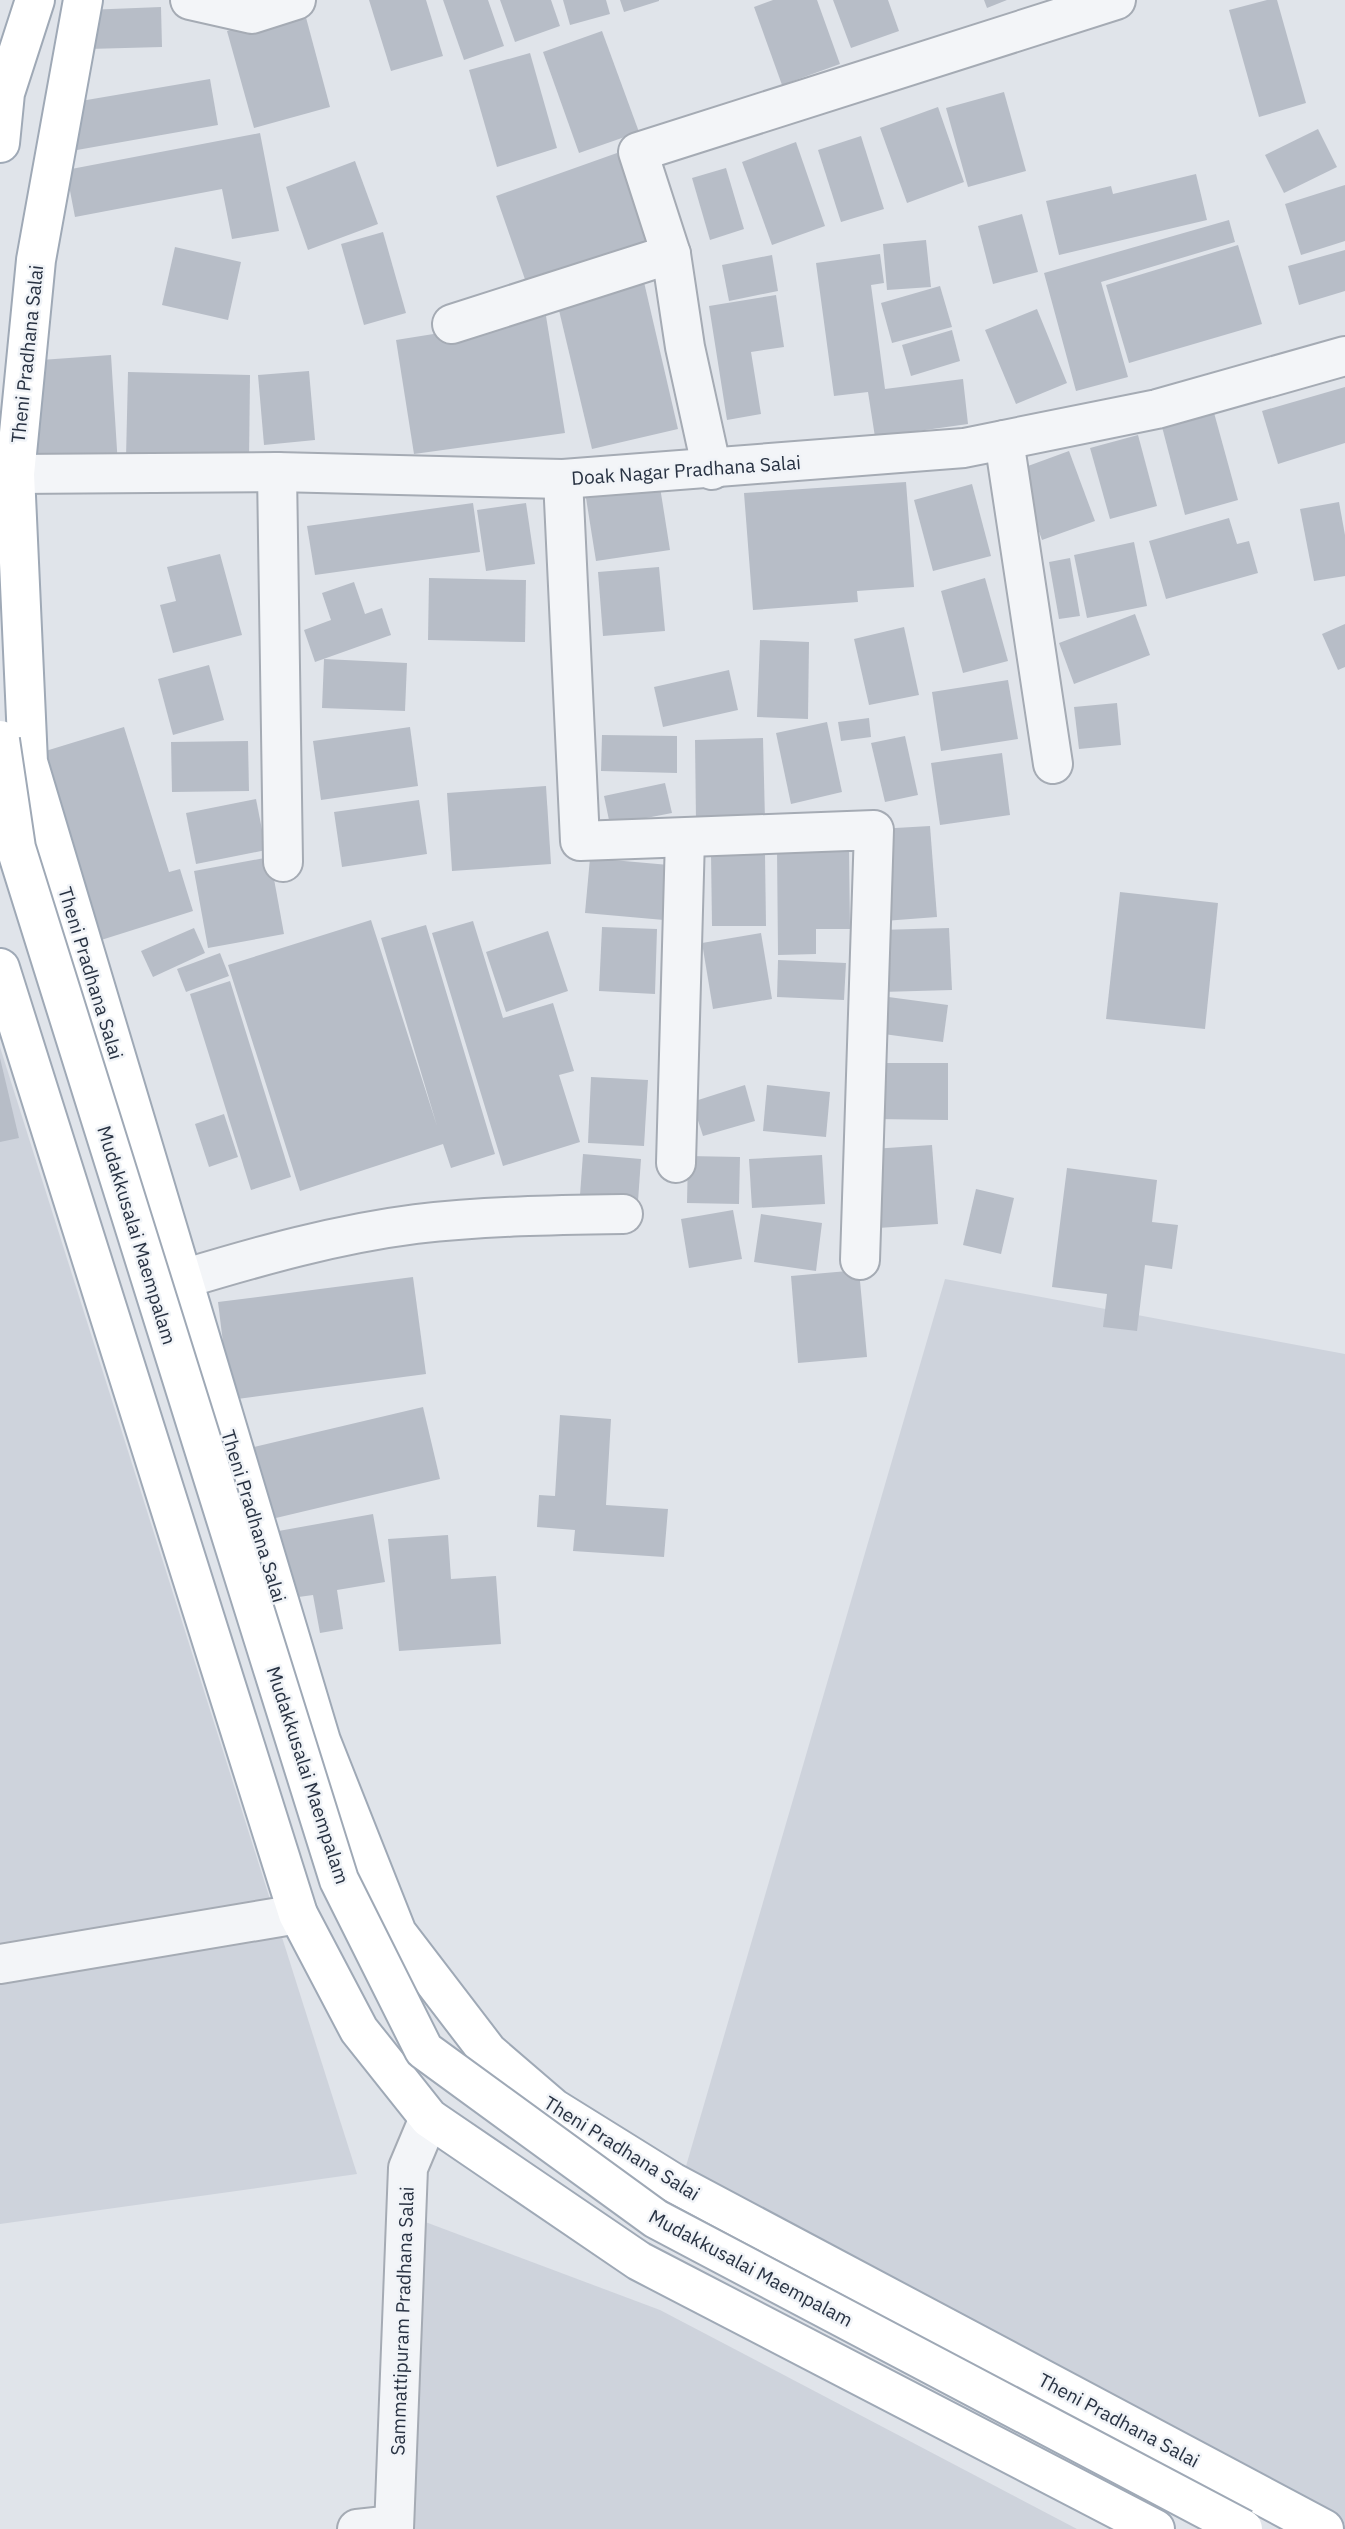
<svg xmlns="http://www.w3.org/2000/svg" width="1345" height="2529" font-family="'IBM Plex Sans',sans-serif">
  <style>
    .built { fill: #ced3dc }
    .building { fill: #b7bdc7 }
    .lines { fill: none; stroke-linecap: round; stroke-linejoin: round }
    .minor-casing { stroke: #a5abb4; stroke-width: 42 }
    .major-casing { stroke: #9fa9b6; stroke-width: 42 }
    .minor { stroke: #f3f5f8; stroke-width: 38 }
    .major { stroke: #fff; stroke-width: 38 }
    .major-bridge-casing { stroke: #9fa9b6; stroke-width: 42; stroke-linecap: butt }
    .major-bridge { stroke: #fff; stroke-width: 38 }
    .labels { text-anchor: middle; stroke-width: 5; stroke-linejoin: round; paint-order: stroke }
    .street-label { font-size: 19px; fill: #283242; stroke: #f0f3f7 }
  </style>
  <rect width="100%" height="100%" fill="#e0e4ea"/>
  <g class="built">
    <polygon points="0,1047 357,2174 0,2224"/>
    <polygon points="945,1279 1345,1354 1345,2524 684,2173"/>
    <polygon points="420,2220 660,2310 1077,2529 408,2529"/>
  </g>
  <g class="building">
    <polygon points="369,0 426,0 443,56 391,71"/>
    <polygon points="443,0 488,0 504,46 464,60"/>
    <polygon points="500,0 551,0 560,26 515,42"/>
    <polygon points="563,0 606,0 610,14 570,25"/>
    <polygon points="620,0 659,0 659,1 624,12"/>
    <polygon points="773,0 817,0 840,64 782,85 754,7"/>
    <polygon points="833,0 888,0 899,31 851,48"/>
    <polygon points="984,0 1007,0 987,8"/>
    <polygon points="1267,0 1277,0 1306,103 1259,117 1229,10"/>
    <polygon points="161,7 162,47 88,49 86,10"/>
    <polygon points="304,10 330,107 254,128 227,31"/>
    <polygon points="602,31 639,132 579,153 543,52"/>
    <polygon points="530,53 557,148 497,167 469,70"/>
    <polygon points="210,79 218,125 77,150 69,103"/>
    <polygon points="1004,92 1026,171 968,187 946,108"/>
    <polygon points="938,107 964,182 907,203 880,128"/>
    <polygon points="1318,129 1337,167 1284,193 1265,155"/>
    <polygon points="260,133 279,231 232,239 222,189 75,217 66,170"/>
    <polygon points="861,136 884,209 841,222 818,150"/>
    <polygon points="796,142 825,226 772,245 742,162"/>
    <polygon points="617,153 650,246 528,288 496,196"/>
    <polygon points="355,161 378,224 308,250 286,187"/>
    <polygon points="726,168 744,229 710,240 692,178"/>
    <polygon points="1196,174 1207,220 1059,255 1046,201 1111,186 1113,194"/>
    <polygon points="1345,185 1345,241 1301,255 1285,204"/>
    <polygon points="1022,214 1038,272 993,284 978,226"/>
    <polygon points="1229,220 1235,242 1101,282 1128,377 1076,391 1044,273"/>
    <polygon points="383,232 406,313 364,325 341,244"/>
    <polygon points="926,240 931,287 887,290 883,244"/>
    <polygon points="1238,245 1262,324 1129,363 1106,285"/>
    <polygon points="175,247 241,262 228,320 162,305"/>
    <polygon points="1345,250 1345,291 1299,305 1288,266"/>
    <polygon points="880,254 884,283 871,285 885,389 963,379 968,424 875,437 868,392 834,396 816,263"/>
    <polygon points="772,255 778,291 729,301 722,265"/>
    <polygon points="644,282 678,429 592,449 557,302"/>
    <polygon points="940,286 952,327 892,343 881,303"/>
    <polygon points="776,295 784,347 751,352 761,414 727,420 709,306"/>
    <polygon points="1037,309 1067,383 1016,404 985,330"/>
    <polygon points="546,316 565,433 414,454 396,340"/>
    <polygon points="952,330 960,361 911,376 902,345"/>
    <polygon points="111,355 118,466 28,471 41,360"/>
    <polygon points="309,371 315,440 264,445 258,375"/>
    <polygon points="128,372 250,375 249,461 126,458"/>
    <polygon points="1345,387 1345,443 1278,464 1262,411"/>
    <polygon points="1213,409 1238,500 1185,515 1161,423"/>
    <polygon points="1138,435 1157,506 1110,519 1090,448"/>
    <polygon points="1069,451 1095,521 1042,540 1017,470"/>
    <polygon points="906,482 914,587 857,591 858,602 753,610 744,493"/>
    <polygon points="972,484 991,556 933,571 914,500"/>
    <polygon points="660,487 670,550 596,561 586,498"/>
    <polygon points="1339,502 1345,535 1345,576 1314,581 1300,509"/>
    <polygon points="473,503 480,552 315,575 307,526"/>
    <polygon points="526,503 535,564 486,571 477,510"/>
    <polygon points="1229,518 1237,544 1249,541 1258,573 1166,599 1149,541"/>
    <polygon points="1134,542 1147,606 1087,618 1074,555"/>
    <polygon points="220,554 242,635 173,653 160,605 176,601 167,567"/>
    <polygon points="1070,558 1080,616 1059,619 1049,562"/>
    <polygon points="659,567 665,631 603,636 598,572"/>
    <polygon points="429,578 526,580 525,642 428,640"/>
    <polygon points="985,578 1008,661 963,673 941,591"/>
    <polygon points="354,582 365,614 382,608 391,635 315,662 304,630 331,620 322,593"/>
    <polygon points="1135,614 1150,655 1074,684 1059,643"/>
    <polygon points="1345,624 1345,667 1338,670 1322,634"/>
    <polygon points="904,627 919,695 869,705 854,639"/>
    <polygon points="760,640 809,642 808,719 757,717"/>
    <polygon points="324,659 407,663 405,711 322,708"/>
    <polygon points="209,665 224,720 173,735 158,679"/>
    <polygon points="729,670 738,710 663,727 654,687"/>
    <polygon points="1008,680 1018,739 941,751 932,692"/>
    <polygon points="1117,703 1121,745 1079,749 1074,707"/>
    <polygon points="869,718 871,737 841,741 838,722"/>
    <polygon points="827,722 842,792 791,804 776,733"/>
    <polygon points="124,727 169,872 180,869 193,911 98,941 39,753"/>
    <polygon points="410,727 418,786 321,800 313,741"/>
    <polygon points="602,735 677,736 677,773 601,771"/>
    <polygon points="905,736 918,795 885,802 871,743"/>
    <polygon points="763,738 765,820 696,821 695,740"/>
    <polygon points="248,741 249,791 172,792 171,742"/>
    <polygon points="1002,753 1010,815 940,825 931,763"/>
    <polygon points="665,783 672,813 610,825 604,796"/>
    <polygon points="546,786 551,864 452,871 447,793"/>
    <polygon points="256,799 266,850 196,864 186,813"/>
    <polygon points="419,800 427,854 342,867 334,812"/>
    <polygon points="930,826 937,917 884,921 878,829"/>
    <polygon points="849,848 850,929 816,929 816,954 778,955 777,849"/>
    <polygon points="711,854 765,854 766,926 712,926"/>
    <polygon points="270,857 284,934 208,948 194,871"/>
    <polygon points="590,858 669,865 664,920 585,913"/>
    <polygon points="1120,892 1218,903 1205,1029 1106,1019"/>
    <polygon points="371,920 437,1126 381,938 426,925 495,1154 451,1168 443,1144 300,1191 228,965"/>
    <polygon points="473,921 503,1018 553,1003 574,1071 559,1075 580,1142 503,1166 432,933"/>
    <polygon points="602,927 657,929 655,994 599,991"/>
    <polygon points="194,928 205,953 153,977 141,951"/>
    <polygon points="949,928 952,990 881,992 880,930"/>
    <polygon points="548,931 568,991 506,1012 486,952"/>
    <polygon points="761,933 772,999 713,1009 702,943"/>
    <polygon points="220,953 229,976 186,992 177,969"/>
    <polygon points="778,960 846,963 844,1000 777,997"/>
    <polygon points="230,981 291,1177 251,1190 190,994"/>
    <polygon points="881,996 948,1005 943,1042 876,1033"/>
    <polygon points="0,1058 19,1138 0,1142"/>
    <polygon points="874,1063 948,1063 948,1120 874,1119"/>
    <polygon points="591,1077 648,1080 644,1146 588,1143"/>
    <polygon points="745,1085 755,1121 703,1136 692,1102"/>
    <polygon points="767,1085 830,1092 826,1137 763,1131"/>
    <polygon points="224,1114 238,1157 209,1167 195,1124"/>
    <polygon points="932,1145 938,1224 878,1228 872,1149"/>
    <polygon points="583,1154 641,1159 638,1201 580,1195"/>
    <polygon points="822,1155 825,1204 752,1208 749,1159"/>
    <polygon points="688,1156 740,1157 739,1204 687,1203"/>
    <polygon points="1067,1168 1157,1180 1152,1222 1178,1225 1172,1269 1145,1265 1137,1331 1103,1327 1107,1294 1052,1287"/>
    <polygon points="976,1189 1014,1198 1001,1254 963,1245"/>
    <polygon points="733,1210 742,1259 689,1268 681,1219"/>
    <polygon points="761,1214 822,1223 816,1271 754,1262"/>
    <polygon points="859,1270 867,1357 798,1363 791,1276"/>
    <polygon points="413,1277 426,1374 230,1400 218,1302"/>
    <polygon points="423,1407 440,1479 259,1522 241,1450"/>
    <polygon points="560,1415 611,1419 606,1505 668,1509 664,1557 573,1551 575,1530 537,1527 539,1495 555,1496"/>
    <polygon points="373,1514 385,1582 337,1590 343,1629 320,1633 313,1595 284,1599 273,1532"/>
    <polygon points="448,1535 451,1579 496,1576 501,1644 399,1651 388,1539"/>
  </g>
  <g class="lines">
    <defs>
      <g id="minor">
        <polyline points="190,0 252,14 296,0"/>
        <polyline points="671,254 685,347 712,470"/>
        <polyline points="452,324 671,254 638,152 1116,0"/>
        <polyline points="1004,440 1053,764"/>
        <polyline points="277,472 283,862"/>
        <polyline points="15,474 277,472 563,479 964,448 1157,409 1345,356"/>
        <polyline points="563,479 580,841 874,830 860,1260"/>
        <polyline points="676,1163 685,838"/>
        <path d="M183 1279C259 1256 337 1234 416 1224 485 1216 554 1215 623 1214"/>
        <polyline points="0,1964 298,1914"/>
        <polyline points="357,2529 394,2525"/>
        <polyline points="394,2529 408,2168 429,2118"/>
      </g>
      <g id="major">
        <polyline points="83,0 36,260 15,474 28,762 321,1741 397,1933 488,2052 553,2108 672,2182 1324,2529"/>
        <polyline points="0,143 5,93 35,0"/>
        <polyline points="0,968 298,1914 359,2030 429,2118 639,2261 1155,2529"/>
      </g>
    </defs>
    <use href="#minor" class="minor-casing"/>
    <use href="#major" class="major-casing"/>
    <use href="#minor" class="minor"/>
    <use href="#major" class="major"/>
    <defs>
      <polyline id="major-bridge" points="0,740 16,848 339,1880 424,2050 656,2219 1243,2529"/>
    </defs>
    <use href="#major-bridge" class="major-bridge-casing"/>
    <use href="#major-bridge" class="major-bridge"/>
  </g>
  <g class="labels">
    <g class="street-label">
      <text transform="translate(27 354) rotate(-84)" y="7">Theni Pradhana Salai</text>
      <text transform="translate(686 470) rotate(-4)" y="7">Doak Nagar Pradhana Salai</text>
      <text transform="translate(91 973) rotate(73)" y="7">Theni Pradhana Salai</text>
      <text transform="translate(137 1235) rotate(73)" y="7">Mudakkusalai Maempalam</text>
      <text transform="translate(254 1516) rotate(73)" y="7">Theni Pradhana Salai</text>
      <text transform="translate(308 1775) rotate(72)" y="7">Mudakkusalai Maempalam</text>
      <text transform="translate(622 2148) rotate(32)" y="7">Theni Pradhana Salai</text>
      <text transform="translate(751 2268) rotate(28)" y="7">Mudakkusalai Maempalam</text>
      <text transform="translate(402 2321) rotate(-88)" y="7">Sammattipuram Pradhana Salai</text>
      <text transform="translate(1119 2420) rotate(28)" y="7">Theni Pradhana Salai</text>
    </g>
  </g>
</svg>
